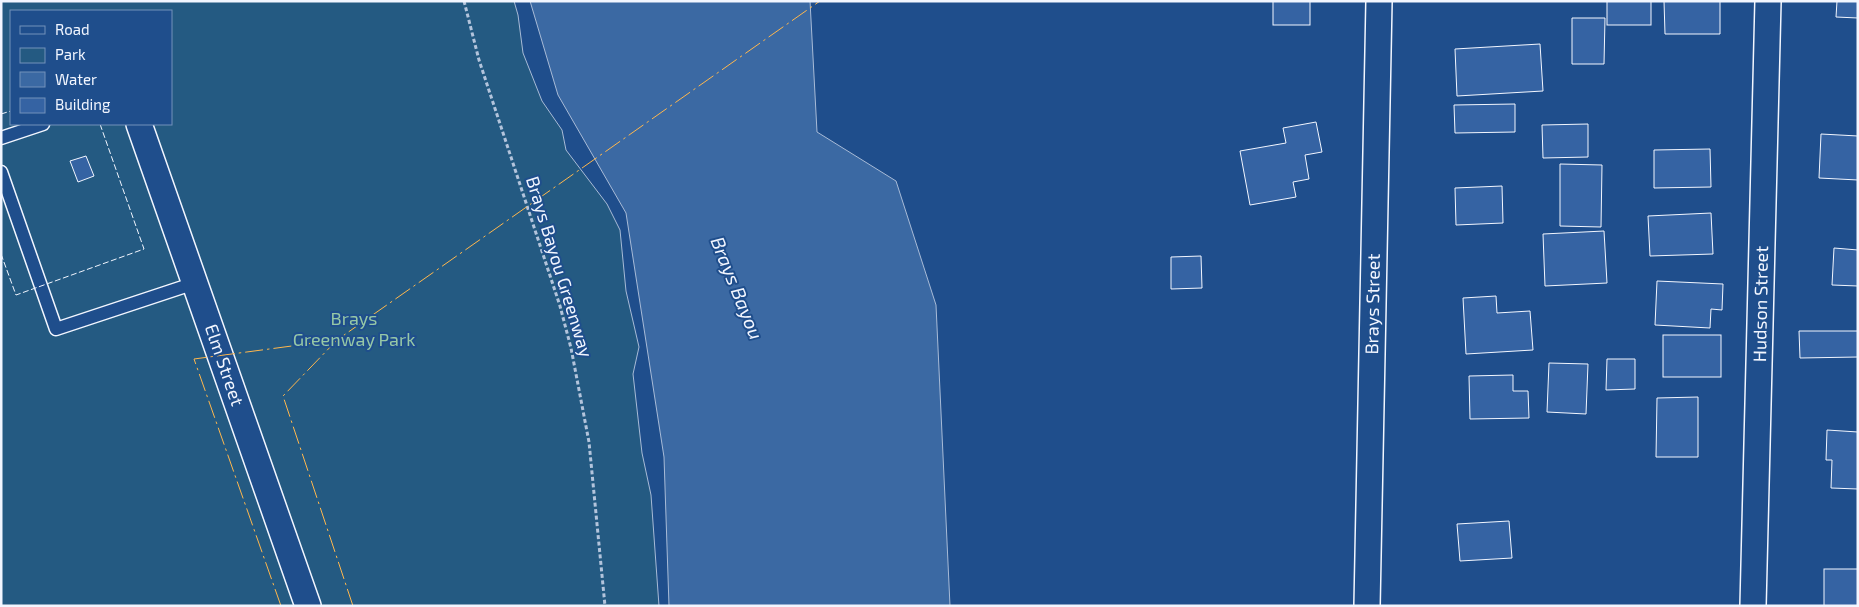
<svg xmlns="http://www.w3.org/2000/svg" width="1859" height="607" font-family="'Exo 2',sans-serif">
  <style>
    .green { fill: #245a82; stroke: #a8bbd7; fill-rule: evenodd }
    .water { fill: #3b69a3; stroke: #a8bbd7 }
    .building { fill: #3563a3; stroke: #f2f6ff }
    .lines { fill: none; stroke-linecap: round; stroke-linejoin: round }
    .lane-casing { stroke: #f2f6ff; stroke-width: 15 }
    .street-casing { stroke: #f2f6ff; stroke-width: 28 }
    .path { stroke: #b3c4dc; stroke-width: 3; stroke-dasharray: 4 2.5; stroke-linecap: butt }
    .lane { stroke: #1f4e8c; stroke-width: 12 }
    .street { stroke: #1f4e8c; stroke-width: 25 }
    .fence { stroke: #f2f6ff; stroke-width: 1; stroke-dasharray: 6 2.5; stroke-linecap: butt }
    .power { stroke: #ffb74d; stroke-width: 1; stroke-dasharray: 18 4 2.5 4; stroke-linecap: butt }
    .labels { text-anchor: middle; stroke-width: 4; stroke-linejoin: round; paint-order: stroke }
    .street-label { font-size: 18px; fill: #f2f6ff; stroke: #1f4e8c }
    .park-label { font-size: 18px; fill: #97c8a6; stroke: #1f4e8c }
    .water-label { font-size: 19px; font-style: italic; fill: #f2f6ff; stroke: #1f4e8c }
  </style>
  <rect width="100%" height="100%" fill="#1f4e8c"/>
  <path class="green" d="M1 1H514L518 15 523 53 542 101 562 130 566 150 607 204 620 230 626 291 639 347 633 374 642 453 651 495 659 606H1ZM11 11H171V124H11Z"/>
  <polygon class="water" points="530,1 810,1 817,132 896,181 936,305 950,606 669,606 664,457 626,213 558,95"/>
  <g class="building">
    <rect x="1273" y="1" width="37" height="24"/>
    <rect x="1607" y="1" width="44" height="24"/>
    <polygon points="1664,1 1720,1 1720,34 1665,34"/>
    <polygon points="1837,1 1858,1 1858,18 1836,17"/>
    <polygon points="1572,18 1605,18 1604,64 1572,64"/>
    <polygon points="1540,44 1543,91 1457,96 1455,49"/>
    <polygon points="1515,104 1515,132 1455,133 1454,105"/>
    <polygon points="1316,122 1322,152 1305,155 1309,179 1293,182 1296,197 1250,205 1240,151 1286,143 1283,128"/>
    <polygon points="1588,124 1588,157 1543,158 1542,125"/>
    <polygon points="1821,134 1858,136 1858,180 1819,178"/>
    <polygon points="1710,149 1711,187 1654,188 1654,150"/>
    <polygon points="86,156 94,176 78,182 70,161"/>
    <polygon points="1560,164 1602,165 1601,227 1560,226"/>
    <polygon points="1502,186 1503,223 1456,225 1455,188"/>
    <polygon points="1711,213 1713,254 1650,256 1648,216"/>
    <polygon points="1604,231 1607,283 1545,286 1543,234"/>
    <polygon points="1834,248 1858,250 1858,286 1832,285"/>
    <polygon points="1201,256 1202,288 1171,289 1171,257"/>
    <polygon points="1657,281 1723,284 1722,310 1711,309 1710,328 1655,325"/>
    <polygon points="1496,296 1497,313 1530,311 1533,350 1466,354 1463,298"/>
    <polygon points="1799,331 1858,331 1858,357 1800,358"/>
    <rect x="1663" y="335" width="58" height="42"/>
    <polygon points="1607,359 1635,359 1635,389 1606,390"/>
    <polygon points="1549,363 1588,364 1586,414 1547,412"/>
    <polygon points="1513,375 1513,391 1528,391 1529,418 1470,419 1469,376"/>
    <polygon points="1698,397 1698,457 1656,457 1657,398"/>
    <polygon points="1827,430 1858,432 1858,489 1831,488 1832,460 1826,460"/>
    <polygon points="1509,521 1512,558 1460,561 1457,524"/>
    <rect x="1824" y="569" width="34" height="37"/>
  </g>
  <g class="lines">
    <defs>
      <g id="lane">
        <polyline points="1,138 43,124"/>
        <polyline points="1,172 56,329 195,283"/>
      </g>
      <g id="street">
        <polyline points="139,124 308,606"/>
        <polyline points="1367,606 1379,1"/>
        <polyline points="1753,606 1768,1"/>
      </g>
    </defs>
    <use href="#lane" class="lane-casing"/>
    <use href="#street" class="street-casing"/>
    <polyline class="path" points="464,1 479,60 560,306 571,348 589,442 605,606"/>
    <use href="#lane" class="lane"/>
    <use href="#street" class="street"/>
    <g class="fence">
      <polyline points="1,114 11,111"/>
      <polyline points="1,254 16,295 144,249 100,124"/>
    </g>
    <g class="power">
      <polyline points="281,606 194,359 337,340"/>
      <polyline points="353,606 283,396 337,340 820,1"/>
    </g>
  </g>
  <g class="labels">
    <g class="street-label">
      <text transform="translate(559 267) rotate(73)" y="6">Brays Bayou Greenway</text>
      <text transform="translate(1373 304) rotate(-89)" y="6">Brays Street</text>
      <text transform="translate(1761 304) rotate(-89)" y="6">Hudson Street</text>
      <text transform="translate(224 365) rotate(71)" y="6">Elm Street</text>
    </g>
    <g class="park-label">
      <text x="354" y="325">Brays<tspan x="354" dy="21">Greenway Park</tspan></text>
    </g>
    <g class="water-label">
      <text transform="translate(737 288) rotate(68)" y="7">Brays Bayou</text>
    </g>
  </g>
  <rect width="1859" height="607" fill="none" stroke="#f2f6ff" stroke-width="5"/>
  <rect x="10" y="10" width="162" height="115" fill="#1f4e8c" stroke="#7391ba"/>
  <rect x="20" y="26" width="25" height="8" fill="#1f4e8c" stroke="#7391ba"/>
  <text x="55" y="35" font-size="15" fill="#f2f6ff">Road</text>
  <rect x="20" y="48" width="25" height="15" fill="#245a82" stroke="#7391ba"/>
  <text x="55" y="60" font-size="15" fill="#f2f6ff">Park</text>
  <rect x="20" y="72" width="25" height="15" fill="#3b69a3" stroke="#7391ba"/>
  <text x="55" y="85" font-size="15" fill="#f2f6ff">Water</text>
  <rect x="20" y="98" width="25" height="15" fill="#3563a3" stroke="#7391ba"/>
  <text x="55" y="110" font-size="15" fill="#f2f6ff">Building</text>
</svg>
